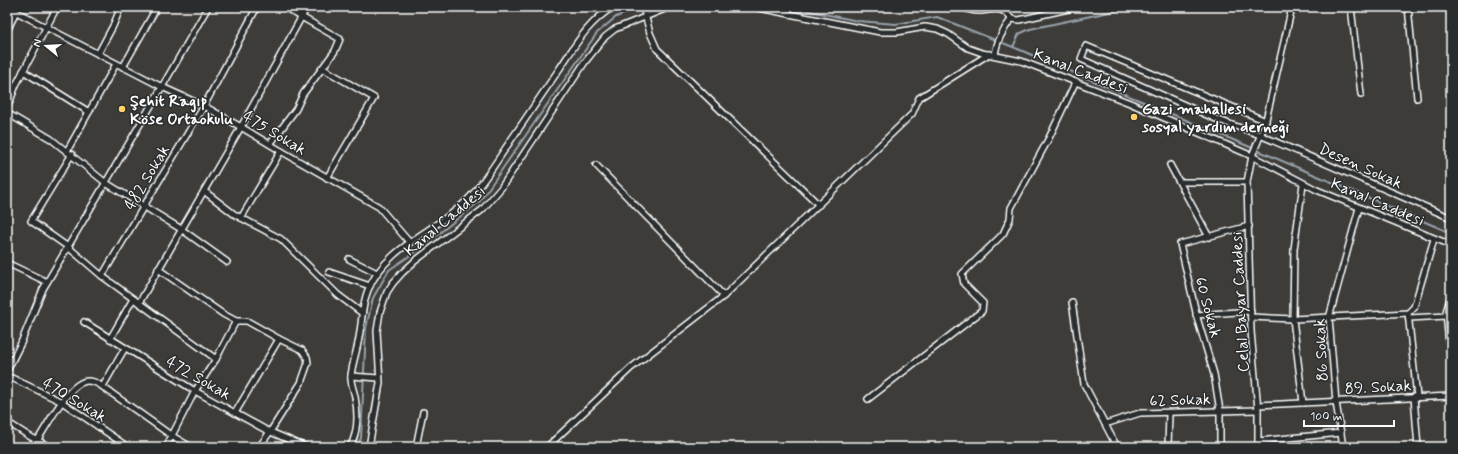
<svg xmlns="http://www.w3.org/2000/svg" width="1458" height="454" font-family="Mynerve,sans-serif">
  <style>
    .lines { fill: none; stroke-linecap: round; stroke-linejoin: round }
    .stream { stroke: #98a3ad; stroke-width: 2 }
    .street-casing { stroke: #fff; stroke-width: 8 }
    .street { stroke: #2a2d2e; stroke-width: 5 }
    .poi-dot { fill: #ffd166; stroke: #2a2d2e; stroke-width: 1.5 }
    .labels { text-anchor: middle; stroke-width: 3; stroke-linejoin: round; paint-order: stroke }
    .street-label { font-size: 16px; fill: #fff; stroke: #2a2d2e }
    .poi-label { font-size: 16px; font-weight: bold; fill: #fff; stroke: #2a2d2e; text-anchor: start }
  </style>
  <rect width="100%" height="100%" fill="#3d3c38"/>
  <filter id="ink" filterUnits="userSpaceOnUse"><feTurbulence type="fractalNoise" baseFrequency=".025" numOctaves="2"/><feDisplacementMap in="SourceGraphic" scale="8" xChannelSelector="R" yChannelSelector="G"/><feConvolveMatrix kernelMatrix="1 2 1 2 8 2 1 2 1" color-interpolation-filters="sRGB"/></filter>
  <g filter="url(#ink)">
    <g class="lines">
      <g class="stream">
        <polyline points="790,7 858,21 896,24 937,17 1013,47 1250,147"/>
        <polyline points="1013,47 1019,34 1030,29 1133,7"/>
        <polyline points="1259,151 1451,233"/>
        <polyline points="357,447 361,438 366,328 373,298 389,270 418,250 480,201 597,33 616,17 641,7"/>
      </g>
      <defs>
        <g id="street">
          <polyline points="7,7 162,87 204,106 241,127 281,151 379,207 410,243"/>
          <polyline points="643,7 650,33 657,49 819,205"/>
          <polyline points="754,7 880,32 897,32 925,27 937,29 948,34 968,48 982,53 1021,61 1130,103 1252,156 1317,190 1451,245"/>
          <polyline points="859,7 886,7"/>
          <path d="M962 7C967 9 972 11 978 11 990 11 1003 4 1011 19 1009 23 1006 26 1004 30 999 38 996 46 995 55"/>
          <polyline points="1351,7 1361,94"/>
          <polyline points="1408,7 1417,98"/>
          <polyline points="1011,19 1019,20 1077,7"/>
          <polyline points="7,31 16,12"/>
          <polyline points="98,54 113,26 121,7"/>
          <polyline points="123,67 157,7"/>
          <polyline points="322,68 374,98 327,178"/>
          <polyline points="23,71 89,112"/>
          <polyline points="7,109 16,85 57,7"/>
          <polyline points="7,113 51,139 106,183 181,229 227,262"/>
          <polyline points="1266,121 1086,46 1081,59 1216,119 1260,135 1451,218"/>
          <polyline points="270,144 296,109 303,94 335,51 340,39 284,7"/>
          <polyline points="67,151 116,64"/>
          <polyline points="72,154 31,221 68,247 102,276 216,359"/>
          <polyline points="596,165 724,296"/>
          <polyline points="1170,165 1209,237"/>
          <polyline points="1180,182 1247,182"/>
          <polyline points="1303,184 1294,249 1293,319 1303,403"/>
          <polyline points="204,191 234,214 281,239 338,295 362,313"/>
          <polyline points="241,218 281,151"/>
          <polyline points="7,235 8,233"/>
          <polyline points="349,259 377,273"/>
          <polyline points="7,263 47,282"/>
          <polyline points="158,269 223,314 236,321 247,321 279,339 302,350 307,357 308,363 301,383 270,432 259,447"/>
          <polyline points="329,272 370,286"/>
          <polyline points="102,276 204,106 257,7"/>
          <polyline points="1451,295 1446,312 1451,368"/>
          <polyline points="1072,302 1084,384 1117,447"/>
          <polyline points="139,303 241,127 307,7"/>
          <polyline points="1408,313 1417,397"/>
          <polyline points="1196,315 1251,311"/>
          <polyline points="1251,317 1293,319 1408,313 1414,307 1434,239"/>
          <polyline points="1409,318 1447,316"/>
          <polyline points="84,322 195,391 266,430 306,447"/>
          <polyline points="110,339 133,299"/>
          <polyline points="7,371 21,343 43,289 162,87 208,7"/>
          <polyline points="351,376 379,378"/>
          <polyline points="7,378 12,378 62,402 128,447"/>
          <polyline points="103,386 125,348"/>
          <polyline points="1414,397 1418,447"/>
          <polyline points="868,399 982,311 983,303 964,284 962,274 1003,234 1010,219 1011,208 1049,138 1076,81"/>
          <polyline points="1258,405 1451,396"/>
          <polyline points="235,413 279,339"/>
          <polyline points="7,422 29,436 50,447"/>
          <polyline points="1105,424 1140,413 1258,410"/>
          <polyline points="1258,441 1341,433"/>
          <path d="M33 447C45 431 68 381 88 381 92 381 97 383 100 385L172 436 191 447"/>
          <polyline points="166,447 195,391 216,359 236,321"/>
          <path d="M350 447C358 433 358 413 355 397 354 390 350 383 351 376 352 365 356 354 358 343 362 326 361 307 368 290 387 244 441 230 472 195 486 179 497 161 509 143 526 118 543 93 560 68 576 44 588 22 613 7"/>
          <polyline points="369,447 380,383 377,331 380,312 387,292 393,283 402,273 415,261 482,210 501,188 585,62 605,37 615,29 670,7"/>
          <polyline points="416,447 423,412"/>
          <polyline points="547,447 631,368 724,296 912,114 919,98 989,54"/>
          <polyline points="1168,447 1169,413"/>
          <polyline points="1220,447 1220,411 1214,374 1198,321 1180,244 1249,226"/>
          <polyline points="1258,447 1258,410 1251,331 1247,182 1252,156 1265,124 1292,7"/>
          <polyline points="1343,447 1336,402 1329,318 1359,208"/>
        </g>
      </defs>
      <use href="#street" class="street-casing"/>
      <use href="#street" class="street"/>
    </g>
  </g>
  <g class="poi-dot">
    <circle cx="122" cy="109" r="4"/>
    <circle cx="1134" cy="117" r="4"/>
  </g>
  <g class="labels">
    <g class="street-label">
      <text transform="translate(1081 70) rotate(21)" y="6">Kanal Caddesi</text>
      <text transform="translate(275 132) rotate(31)" y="6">475 Sokak</text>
      <text transform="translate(1361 165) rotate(24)" y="6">Desen Sokak</text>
      <text transform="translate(146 177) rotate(-59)" y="6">482 Sokak</text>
      <text transform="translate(1378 201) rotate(23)" y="6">Kanal Caddesi</text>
      <text transform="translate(444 220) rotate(-40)" y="6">Kanal Caddesi</text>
      <text transform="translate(1239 302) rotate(-93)" y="6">Celal Bayar Caddesi</text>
      <text transform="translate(1209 307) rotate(75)" y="6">60 Sokak</text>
      <text transform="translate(1320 350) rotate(-93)" y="6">86 Sokak</text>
      <text transform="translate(199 377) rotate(30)" y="6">472 Sokak</text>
      <text transform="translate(1378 386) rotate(-3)" y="6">89. Sokak</text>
      <text transform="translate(75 399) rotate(31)" y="6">470 Sokak</text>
      <text transform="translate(1180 399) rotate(-2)" y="6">62 Sokak</text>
    </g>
    <g class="poi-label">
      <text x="130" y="106">Şehit Ragıp<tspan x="130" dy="18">Köse Ortaokulu</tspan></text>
      <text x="1142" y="114">Gazi mahallesi<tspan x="1142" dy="18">sosyal yardım derneği</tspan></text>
    </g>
  </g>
  <rect width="1458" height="454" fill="none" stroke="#2a2d2e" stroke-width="24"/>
  <rect x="12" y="12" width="1434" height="430" fill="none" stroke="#fff" stroke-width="1.5" filter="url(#ink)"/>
  <g transform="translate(46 46) rotate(288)" stroke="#2a2d2e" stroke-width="3" paint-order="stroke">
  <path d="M0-3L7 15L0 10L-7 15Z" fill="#ffffff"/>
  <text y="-6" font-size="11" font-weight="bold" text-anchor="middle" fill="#ffffff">N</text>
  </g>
  <path d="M1304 420v6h90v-6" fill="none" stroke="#ffffff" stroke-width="2"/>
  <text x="1310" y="420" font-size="12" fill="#ffffff" stroke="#2a2d2e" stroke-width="3" paint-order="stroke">100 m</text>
</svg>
